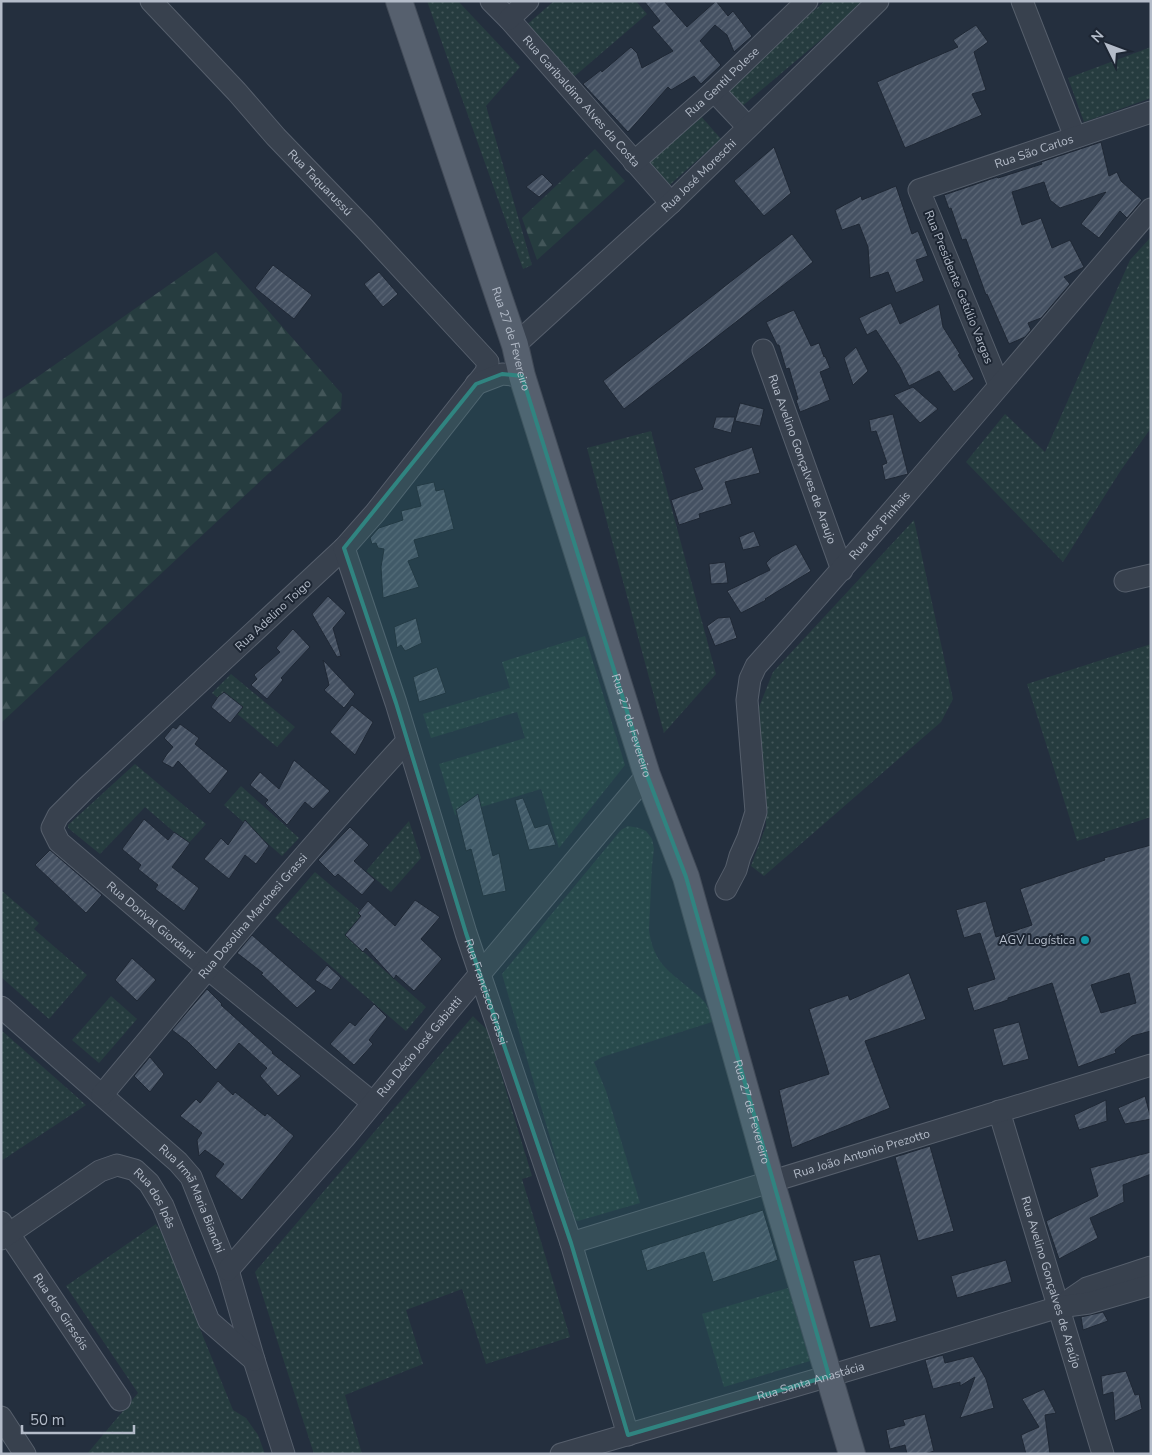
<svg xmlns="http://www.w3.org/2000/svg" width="1152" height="1455" font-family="'Nunito Sans',sans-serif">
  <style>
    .grass { fill: url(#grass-dots) }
    .forest { fill: url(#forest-firs) }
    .building { fill: url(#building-hatch); stroke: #1f2835; fill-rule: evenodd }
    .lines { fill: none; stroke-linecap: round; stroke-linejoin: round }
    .minor-casing { stroke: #565f6c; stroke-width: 23 }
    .major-casing { stroke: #414a57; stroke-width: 28 }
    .minor { stroke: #38414e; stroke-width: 21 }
    .major { stroke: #56606e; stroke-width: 26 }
    .marked { fill: #308480; fill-opacity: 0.2; stroke: #308480; stroke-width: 4; stroke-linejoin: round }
    .culture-dot { fill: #0f9aa8; stroke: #1d2633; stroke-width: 2 }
    .labels { text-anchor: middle; stroke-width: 4; stroke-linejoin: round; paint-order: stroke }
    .street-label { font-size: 12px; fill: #b4bcc9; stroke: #1d2633 }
    .poi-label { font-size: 12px; fill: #b4bcc9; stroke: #1d2633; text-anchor: end }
  </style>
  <defs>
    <pattern id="grass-dots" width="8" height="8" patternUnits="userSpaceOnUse" patternTransform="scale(1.25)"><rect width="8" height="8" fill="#263c3f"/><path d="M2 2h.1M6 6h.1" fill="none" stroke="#435659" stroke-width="1.8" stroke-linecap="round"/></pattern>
    <pattern id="forest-firs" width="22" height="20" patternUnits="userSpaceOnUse" patternTransform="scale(1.25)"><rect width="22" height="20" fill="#263c3f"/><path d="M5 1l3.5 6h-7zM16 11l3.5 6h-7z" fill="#435659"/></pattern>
    <pattern id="building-hatch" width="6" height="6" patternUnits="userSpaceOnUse" patternTransform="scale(1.25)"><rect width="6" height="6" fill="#455162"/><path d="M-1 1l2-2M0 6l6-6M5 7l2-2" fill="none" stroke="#5d6877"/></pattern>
  </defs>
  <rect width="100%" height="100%" fill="#242f3e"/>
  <g class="grass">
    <polygon points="427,1 458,1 520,67 486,106 532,265 523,269"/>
    <polygon points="554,1 636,1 647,14 569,81 523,28"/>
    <polygon points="825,1 867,1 740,108 725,89"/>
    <polygon points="1151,47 1151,98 1084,122 1068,78"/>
    <polygon points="699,114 721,139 663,191 641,165"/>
    <polygon points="1151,237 1151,428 1121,470 1063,562 966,462 1005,414 1045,452 1130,260"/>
    <polygon points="651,431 716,674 664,733 587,448"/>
    <polygon points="914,520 953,699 941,722 764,876 751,866 766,826 765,787 756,740 759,707 773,672"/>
    <polygon points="585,636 625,765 559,848 541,789 455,815 439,764 525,738 517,712 431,738 423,714 510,688 502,662"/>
    <polygon points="1151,644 1151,817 1077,841 1027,684"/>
    <polygon points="231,674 295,727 277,747 212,693"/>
    <polygon points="135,764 206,824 188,844 145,807 100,854 68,828 68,825"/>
    <polygon points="241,786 299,838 282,856 224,805"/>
    <polygon points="409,821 421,858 391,892 366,871"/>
    <path d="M628 826 639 828 646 831 652 839 654 849 652 865 649 930C653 961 667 970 689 988 695 993 702 998 706 1004 709 1009 710 1016 712 1022L602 1057 594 1062 606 1091 640 1203 578 1221 574 1219 502 974 621 830Z"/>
    <polygon points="315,872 369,918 350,940 426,1007 406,1031 275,918"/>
    <polygon points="1,890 39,923 34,929 87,975 49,1019 1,977"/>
    <polygon points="111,996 137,1019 99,1063 72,1040"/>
    <path d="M473 1016C476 1020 484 1026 488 1031L532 1176 522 1179 570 1337 486 1364 462 1289 406 1310 423 1364 345 1395 362 1454H314L255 1272Z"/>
    <polygon points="1,1030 86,1105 1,1161"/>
    <polygon points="156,1224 167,1241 184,1280 198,1324 233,1410 246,1418 258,1435 265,1454 87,1454 138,1393 66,1286"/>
    <polygon points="788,1288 810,1361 724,1387 702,1314"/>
  </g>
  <g class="forest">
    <polygon points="595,149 625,181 537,260 522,218"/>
    <polygon points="216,252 342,394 341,410 269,473 1,723 1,400 23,387"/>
  </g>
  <g class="building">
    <polygon points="644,1 664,1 687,27 716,1 728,16 733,11 752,36 734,52 727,35 715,25 700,41 721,65 701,84 694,76 671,90 668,87 628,132 583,84 601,70 602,72 631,47 637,53 642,68 673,51 652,27 660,21"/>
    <polygon points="976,25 988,42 974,52 986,90 972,94 982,115 905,148 877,82 958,47 953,40"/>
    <polygon points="1101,142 1109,176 1117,172 1121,181 1142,200 1127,218 1120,211 1099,238 1081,224 1106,192 1060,208 1050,200 1044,182 1012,192 1022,225 1041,218 1052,248 1070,240 1084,267 1064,277 1070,284 1041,318 1028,323 1031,330 1025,337 1009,344 987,294 986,295 966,239 962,240 951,208 949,209 944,195 997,177 998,178 1042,164 1041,162"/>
    <polygon points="774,147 791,193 764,216 734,181"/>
    <polygon points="542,174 553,185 539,197 526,187"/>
    <polygon points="896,186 912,234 918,231 928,256 916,260 924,281 896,293 888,272 870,278 868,247 859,224 842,230 835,210 861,196 862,200"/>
    <polygon points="792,234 813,262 624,409 603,381"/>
    <polygon points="273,265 312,295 294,319 255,288"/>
    <polygon points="379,272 398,294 383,307 364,284"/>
    <polygon points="891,303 900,324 939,304 943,327 960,354 958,355 974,379 954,392 939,371 909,386 900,367 876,330 867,335 859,318"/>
    <polygon points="794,310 811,346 819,343 824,357 825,356 830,368 820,372 830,400 800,412 796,400 798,399 789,368 786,369 779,345 777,345 766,322"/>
    <polygon points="856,347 868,371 853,385 844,358"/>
    <polygon points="913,387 938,409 920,423 894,395"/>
    <polygon points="740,403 764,409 760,426 735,421"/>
    <polygon points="893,414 908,474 885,480 882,465 887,463 876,431 871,432 869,420"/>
    <polygon points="716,417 735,417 731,433 713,428"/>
    <polygon points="752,447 760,473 725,482 732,504 699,514 700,518 679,525 671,500 703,489 694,468"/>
    <polygon points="434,482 436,491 444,489 454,529 414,540 419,557 408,561 419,587 383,598 381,567 384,549 378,548 376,543 372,544 370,538 379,528 403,520 401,511 421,506 416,486"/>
    <polygon points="754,531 760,546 743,550 739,537"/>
    <polygon points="796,544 811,571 765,599 766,600 741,613 727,591 770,570 766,563 772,557"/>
    <polygon points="725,562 728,583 711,584 709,564"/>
    <polygon points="328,596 346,613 333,628 341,656 337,657 312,614"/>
    <polygon points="730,617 737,638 715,646 707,626 718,618"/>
    <polygon points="416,618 422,643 405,651 401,645 397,648 394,627"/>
    <polygon points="293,629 310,647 281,678 283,680 267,699 251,685 257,679 254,675 280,652 276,648"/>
    <polygon points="323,660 355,694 344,708 324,690 329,685"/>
    <polygon points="437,667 446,693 419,702 413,677"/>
    <polygon points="224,692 243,707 230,723 211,707 218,697"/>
    <polygon points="352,705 373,722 355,755 330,732"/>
    <polygon points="180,724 199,738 195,744 228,771 210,794 178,761 173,768 162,762 167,754 173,747 164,738 173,727 176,729"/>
    <polygon points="294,760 330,791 313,809 305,802 287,825 265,803 268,800 250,785 260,772 279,789"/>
    <polygon points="478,794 493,856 499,853 506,891 483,896 471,849 466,851 456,810"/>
    <polygon points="523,798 535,828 548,824 556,845 529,850 515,800"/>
    <polygon points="144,819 168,840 174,832 190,843 172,867 199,888 184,911 155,889 158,885 138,869 141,865 122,849"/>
    <polygon points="245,820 269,846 256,864 245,855 229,879 204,859 221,838 228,845"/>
    <polygon points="350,827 369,845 354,861 375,880 362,895 338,874 335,877 318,860"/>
    <path d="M1151 845V1031L1132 1036 1115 1050 1116 1053 1078 1067 1052 983 1008 998V1000L974 1011 967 988 995 979 980 933 964 938 956 910 986 901 996 937 1032 925 1020 889 1105 860 1104 858ZM1129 973 1136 1003 1101 1013 1091 985Z"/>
    <polygon points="50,850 102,895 86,913 35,865"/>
    <polygon points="415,900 440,917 421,939 442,959 414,991 396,975 394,979 366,948 363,952 345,935 361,916 358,913 368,901 395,926"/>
    <polygon points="252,935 316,991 297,1008 261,974 263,973 237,953"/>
    <polygon points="132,958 156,980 137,1001 115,980"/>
    <polygon points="327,965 341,978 331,990 315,980"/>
    <polygon points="909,973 926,1019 865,1041 890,1108 792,1148 779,1090 829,1074 809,1009 848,995 850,1000"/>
    <polygon points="207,989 222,1004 221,1005 273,1052 272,1053 301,1076 278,1096 260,1076 267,1068 239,1043 216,1070 188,1042 172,1030"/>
    <polygon points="374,1004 387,1017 369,1040 373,1044 354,1065 330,1044 350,1022 355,1026"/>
    <polygon points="1019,1022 1029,1059 1003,1066 993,1029"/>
    <polygon points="150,1057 164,1074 150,1092 134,1076"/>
    <polygon points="218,1081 233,1095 235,1092 265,1116 267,1113 294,1136 242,1200 215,1176 224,1164 205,1150 199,1156 197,1140 202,1133 180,1116 196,1099 200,1103"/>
    <polygon points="1145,1096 1151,1119 1125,1124 1118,1108"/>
    <polygon points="1106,1100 1107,1121 1079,1130 1074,1115"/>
    <polygon points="930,1146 954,1231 918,1241 895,1157"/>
    <polygon points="1151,1152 1151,1174 1123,1185 1124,1202 1090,1218 1098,1238 1059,1259 1046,1221 1098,1196 1090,1168"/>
    <polygon points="763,1210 778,1260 713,1282 704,1252 647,1271 641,1250"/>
    <polygon points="880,1254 897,1321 870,1328 853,1261"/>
    <polygon points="1006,1260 1012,1282 957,1298 951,1276"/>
    <polygon points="1103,1312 1108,1321 1083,1330 1081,1317"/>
    <polygon points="943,1355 945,1363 973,1356 986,1379 994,1408 960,1418 975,1377 960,1386 960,1382 933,1389 925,1360"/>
    <polygon points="1126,1371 1135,1395 1139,1394 1142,1409 1115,1421 1113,1392 1103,1395 1101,1376"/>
    <polygon points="1044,1389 1056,1413 1045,1415 1050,1454 1026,1454 1021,1435 1039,1427 1022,1399"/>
    <polygon points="925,1414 934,1451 925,1454 907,1454 905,1445 890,1449 886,1430 905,1425 903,1420"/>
  </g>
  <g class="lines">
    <defs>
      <g id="minor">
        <path id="s1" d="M151 1 237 92 276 137 364 228 488 362 486 372 375 513 344 548 86 788 58 816 52 828 59 842 207 968 373 1103"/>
        <path id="s2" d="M491 1 509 19 671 203"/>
        <polyline points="1022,1 1075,137"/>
        <polyline points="509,19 528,1"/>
        <polyline points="714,91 748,127"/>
        <path id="s3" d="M634 162 714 91 807 1"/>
        <path id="s4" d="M515 345 671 203 878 1"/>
        <path id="s5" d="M763 350 842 570"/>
        <polyline points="476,384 502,374 522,376"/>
        <path id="s6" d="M999 385 919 190 1151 112"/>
        <path id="s7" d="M344 548 396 703 466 933 571 1243 628 1435"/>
        <polyline points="1125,581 1151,575"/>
        <path id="s8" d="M726 889 736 870 740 856 748 838 756 812 747 700 750 679 756 666C891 516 1019 361 1151 209"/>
        <path id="s9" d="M1 1007 178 1162 191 1177 228 1270 254 1360 284 1454"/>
        <path id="s10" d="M102 1095C202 975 302 855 407 741"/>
        <path id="s11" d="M999 1111 1103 1454"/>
        <path id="s12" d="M1 1222 120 1400"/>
        <path id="s13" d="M1 1239 100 1171 117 1165 135 1170 149 1183 163 1206 209 1321 254 1360"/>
        <path id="s14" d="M571 1243 1151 1065"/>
        <path id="s15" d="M228 1270 345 1137 448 1012 647 775"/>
        <polyline points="1068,1301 1087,1288 1151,1267"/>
        <polyline points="1,1417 25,1454"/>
        <path id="s16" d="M561 1454 829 1376 1059 1307 1089 1303 1151 1285"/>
      </g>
      <g id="major">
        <path id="s17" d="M399 1 515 345 522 376 647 775 686 877 771 1181 852 1454"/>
      </g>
    </defs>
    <use href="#minor" class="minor-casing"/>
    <use href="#major" class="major-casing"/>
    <use href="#minor" class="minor"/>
    <use href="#major" class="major"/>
  </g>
  <path class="marked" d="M502 374 522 376 647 775 686 877 829 1376 628 1435 571 1243 466 933 396 703 344 548 476 384Z"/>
  <circle class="culture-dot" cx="1085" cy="940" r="5"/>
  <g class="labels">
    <g class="street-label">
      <text dy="4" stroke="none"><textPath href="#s3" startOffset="119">Rua Gentil Polese</textPath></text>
      <text dy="4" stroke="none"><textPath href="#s2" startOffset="135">Rua Garibaldino Alves da Costa</textPath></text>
      <text dy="4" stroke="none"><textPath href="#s6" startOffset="332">Rua São Carlos</textPath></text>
      <text dy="4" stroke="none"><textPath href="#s4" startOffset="250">Rua José Moreschi</textPath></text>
      <text dy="4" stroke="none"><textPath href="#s1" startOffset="248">Rua Taquarussú</textPath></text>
      <text transform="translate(959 287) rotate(68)" y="4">Rua Presidente Getúlio Vargas</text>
      <text dy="4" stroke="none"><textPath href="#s17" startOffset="356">Rua 27 de Fevereiro</textPath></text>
      <text dy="4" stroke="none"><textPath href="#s5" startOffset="116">Rua Avelino Gonçalves de Araujo</textPath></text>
      <text dy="4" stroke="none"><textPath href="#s8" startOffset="418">Rua dos Pinhais</textPath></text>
      <text transform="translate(273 615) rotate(-43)" y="4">Rua Adelino Toigo</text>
      <text dy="4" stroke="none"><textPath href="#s17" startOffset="761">Rua 27 de Fevereiro</textPath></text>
      <text dy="4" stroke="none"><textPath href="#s10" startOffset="234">Rua Dosolina Marchesi Grassi</textPath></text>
      <text dy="4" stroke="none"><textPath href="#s1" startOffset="1272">Rua Dorival Giordani</textPath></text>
      <text dy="4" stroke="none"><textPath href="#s7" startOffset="466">Rua Francisco Grassi</textPath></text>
      <text dy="4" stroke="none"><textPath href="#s15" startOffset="294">Rua Décio José Gabiatti</textPath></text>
      <text dy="4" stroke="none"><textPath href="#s17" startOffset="1166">Rua 27 de Fevereiro</textPath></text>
      <text dy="4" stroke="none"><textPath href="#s14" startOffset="304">Rua João Antonio Prezotto</textPath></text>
      <text dy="4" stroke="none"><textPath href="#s9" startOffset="274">Rua Irmã Maria Bianchi</textPath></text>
      <text dy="4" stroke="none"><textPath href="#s13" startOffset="192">Rua dos Ipês</textPath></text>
      <text dy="4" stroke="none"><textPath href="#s11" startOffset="179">Rua Avelino Gonçalves de Araújo</textPath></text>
      <text dy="4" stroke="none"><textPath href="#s12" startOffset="108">Rua dos Girssóis</textPath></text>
      <text dy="4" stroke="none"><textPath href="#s16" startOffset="260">Rua Santa Anastácia</textPath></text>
    </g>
    <g class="poi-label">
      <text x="1075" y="944">AGV Logística</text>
    </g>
  </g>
  <rect width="1152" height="1455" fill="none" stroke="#b4bcc9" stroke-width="5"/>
  <g transform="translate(1107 45) rotate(312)" stroke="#1d2633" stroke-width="4" paint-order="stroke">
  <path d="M0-4L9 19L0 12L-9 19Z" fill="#b4bcc9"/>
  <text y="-8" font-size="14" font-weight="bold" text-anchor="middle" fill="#b4bcc9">N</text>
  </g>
  <path d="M22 1425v8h112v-8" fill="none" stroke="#b4bcc9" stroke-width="2.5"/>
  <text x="30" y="1425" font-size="15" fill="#b4bcc9" stroke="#1d2633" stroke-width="4" paint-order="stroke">50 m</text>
</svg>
